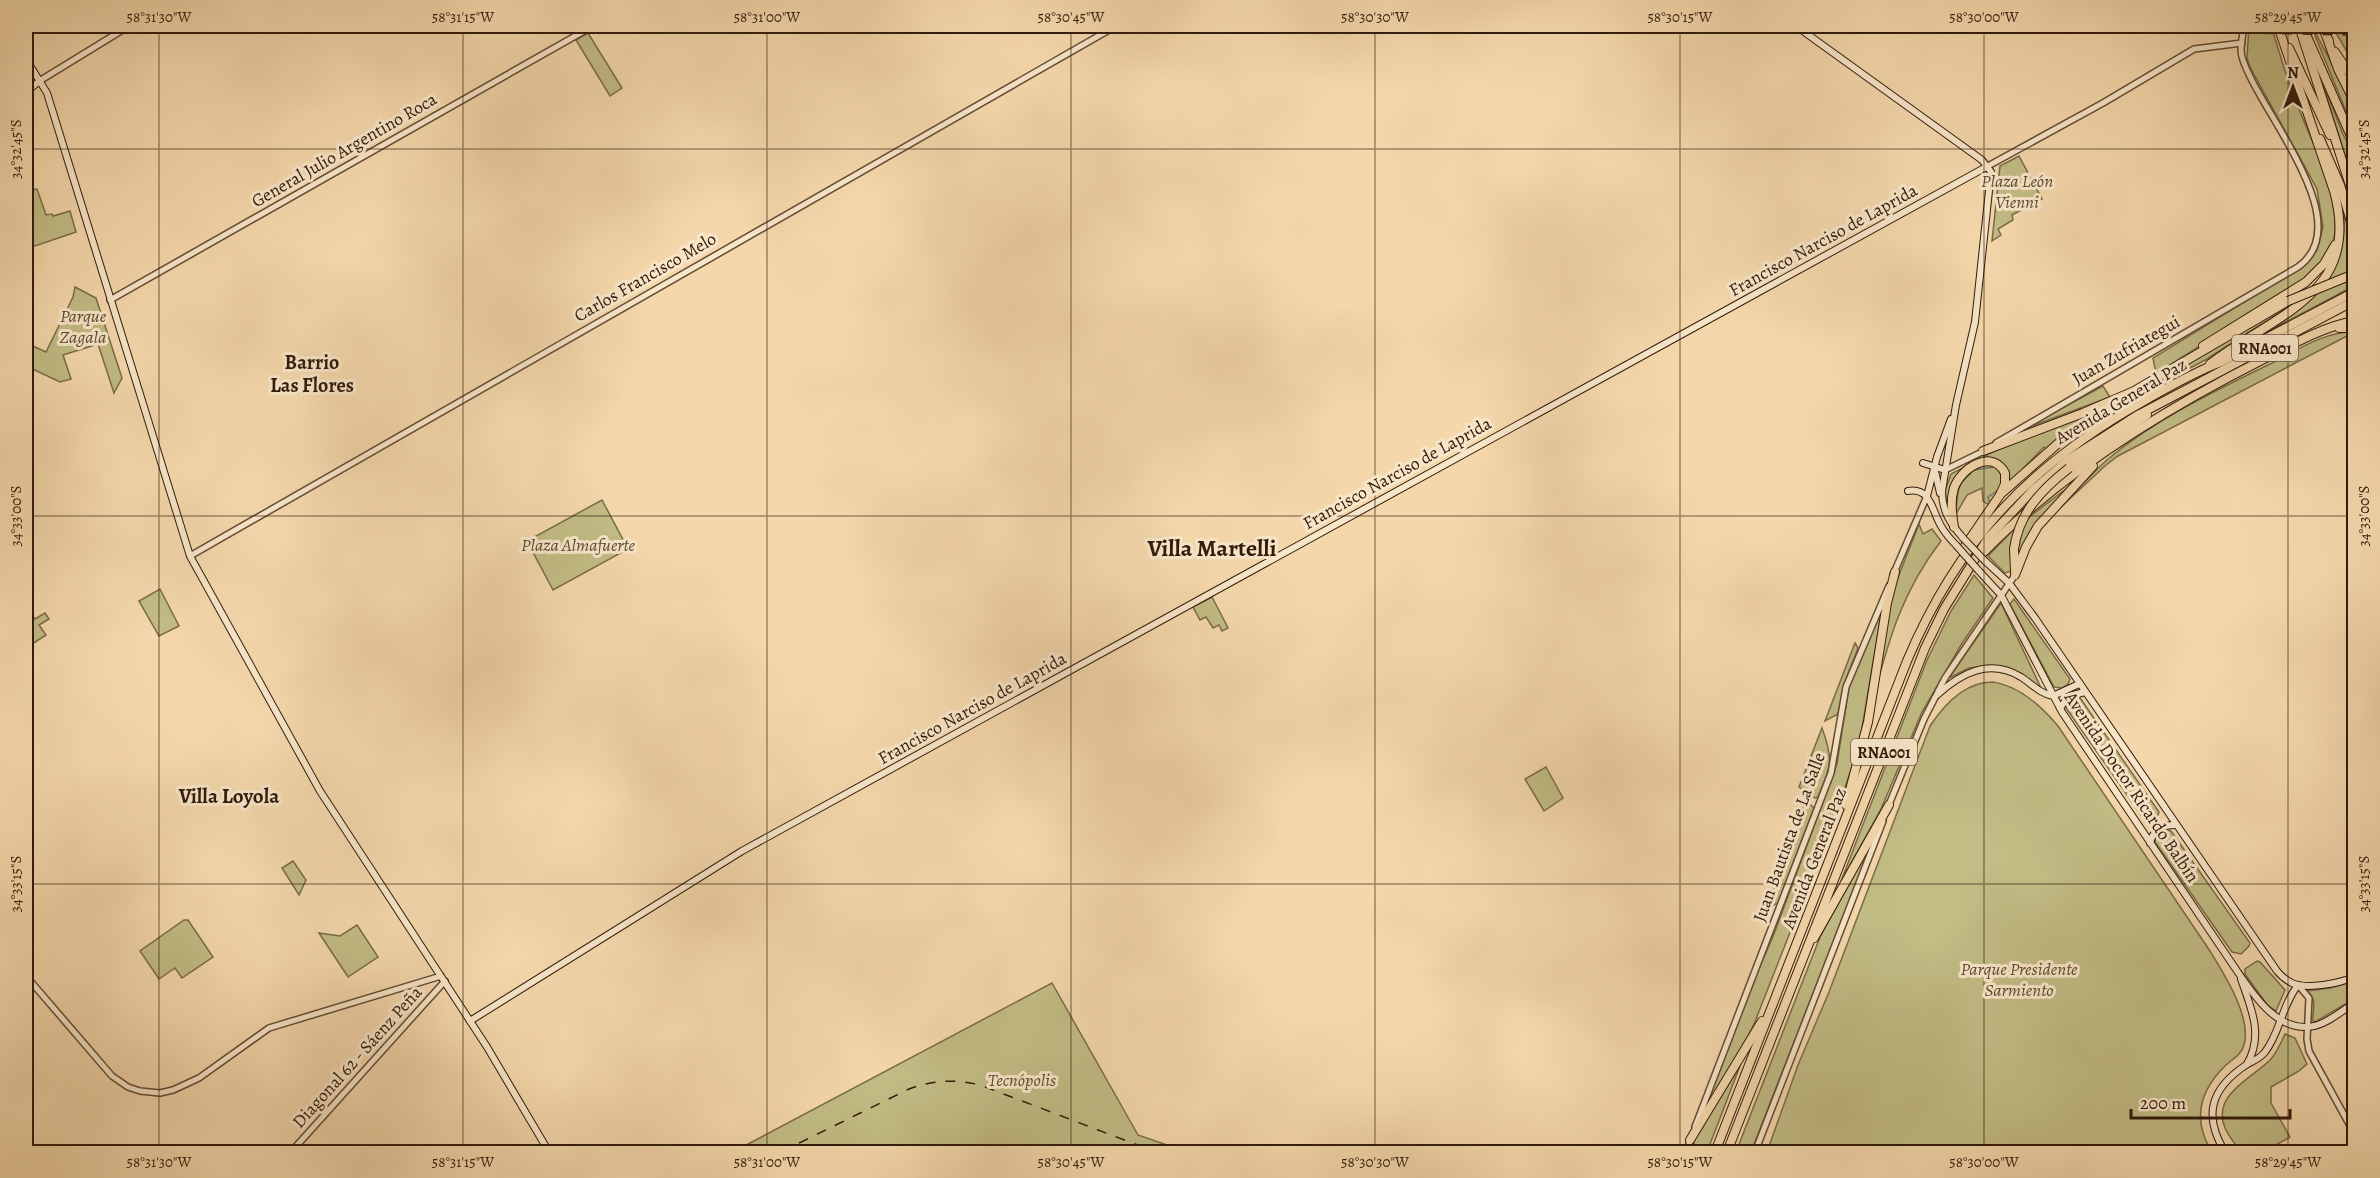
<svg xmlns="http://www.w3.org/2000/svg" width="2380" height="1178" font-family="Alegreya,serif">
  <style>
    .green { fill: #c2bc85; stroke: #7a6b48; stroke-width: 1.5 }
    .lines { fill: none; stroke-linecap: round; stroke-linejoin: round }
    .stream { stroke: #72796f; stroke-width: 1.5 }
    .tertiary-casing { stroke: #624a33; stroke-width: 8 }
    .secondary-casing { stroke: #311a0b; stroke-width: 8 }
    .motorway-casing { stroke: #311a0b; stroke-width: 10 }
    .tertiary { stroke: #f8e6c9; stroke-width: 5 }
    .secondary { stroke: #f8e6c9; stroke-width: 6 }
    .motorway { stroke: #f4d8ac; stroke-width: 8 }
    .rail { stroke: #311a0b; stroke-width: 1.5; stroke-dasharray: 10 10; stroke-linecap: butt }
    .secondary-bridge-casing { stroke: #311a0b; stroke-width: 8; stroke-linecap: butt }
    .motorway-bridge-casing { stroke: #311a0b; stroke-width: 10; stroke-linecap: butt }
    .secondary-bridge { stroke: #f8e6c9; stroke-width: 6 }
    .motorway-bridge { stroke: #f4d8ac; stroke-width: 8 }
    .ticks { fill: none; stroke: #311a0b; stroke-width: 1.5; stroke-opacity: 0.45 }
    .labels { text-anchor: middle; stroke-width: 6; stroke-linejoin: round; paint-order: stroke }
    .shield { fill: #f8e6c9; stroke: #6d5744; stroke-width: 1.5 }
    .shield-label { font-size: 16px; font-weight: bold; fill: #311a0b }
    .street-label { font-size: 18px; fill: #311a0b; stroke: #f8e6c9 }
    .park-label { font-size: 18px; font-style: italic; fill: #5c4b30; stroke: #f8e6c9 }
    .neighbourhood-label { font-size: 20px; font-weight: bold; fill: #311a0b; stroke: #f8e6c9 }
    .quarter-label { font-size: 21px; font-weight: bold; fill: #311a0b; stroke: #f8e6c9 }
    .district-label { font-size: 24px; font-weight: bold; fill: #311a0b; stroke: #f8e6c9 }
    .neatline { fill: none; stroke: #311a0b; stroke-width: 2 }
    .ticks-label { font-size: 15px; text-anchor: middle; fill: #311a0b }
  </style>
  <rect width="100%" height="100%" fill="#f4d8ac"/>
  <filter id="stains"><feTurbulence type="fractalNoise" baseFrequency=".00333" numOctaves="4"/><feColorMatrix values="0 0 0 0 .2 0 0 0 0 .09 0 0 0 0 .02 0 0 0 .5 -.17"/></filter>
  <radialGradient id="worn" r=".72"><stop offset=".6" stop-color="#630" stop-opacity="0"/><stop offset="1" stop-color="#630" stop-opacity=".3"/></radialGradient>
  <g class="green">
    <path d="M2249 26H2271C2278 47 2284 70 2292 91 2307 134 2338 186 2335 231 2334 247 2323 259 2315 272L2156 374 2153 358 2303 266 2317 250 2323 227 2317 189 2250 67 2247 58Z"/>
    <polygon points="2312,26 2354,106 2354,131 2316,38"/>
    <polygon points="2332,26 2344,26 2354,42 2354,64"/>
    <polygon points="588,33 622,88 610,96 576,40"/>
    <polygon points="2320,76 2343,134 2354,156 2354,183"/>
    <polygon points="2019,156 2042,199 2012,215 2013,220 1998,229 2001,235 1992,241 2000,166"/>
    <polygon points="37,189 46,215 52,214 53,216 70,211 76,232 26,249 26,191"/>
    <path d="M2344 212 2354 255V286L2267 332C2316 300 2347 275 2344 212Z"/>
    <polygon points="75,287 96,298 122,378 114,393 98,344 63,355 71,379 60,382 26,366 26,343 46,352 73,297"/>
    <polygon points="2296,302 2207,359 2100,416 2277,312"/>
    <path d="M2354 332V336L2345 337 2118 456 2106 465 2060 508C2076 492 2091 474 2108 459 2157 418 2217 390 2274 362 2299 349 2326 331 2354 332Z"/>
    <polygon points="2103,386 2110,397 2027,428 2027,427"/>
    <polygon points="2095,413 2046,449 2044,447 2008,484 2008,473 1998,460 1988,458 1967,466 1947,504 1945,491 1951,474 2004,446"/>
    <path d="M1988 464 2000 468 2004 482 1989 505 1983 501 1982 488 1967 495 1956 514C1957 488 1959 470 1988 464Z"/>
    <polygon points="2071,485 2011,571 2005,573 1988,556 2016,527"/>
    <polygon points="602,500 628,549 553,590 527,541"/>
    <path d="M1919 524 1923 534 1932 529 1941 541C1901 593 1889 640 1872 702L1890 598Z"/>
    <polygon points="1974,575 1993,598 1961,645 1922,712 1881,809 1841,881 1927,660 1951,611"/>
    <polygon points="160,589 179,626 159,636 139,601"/>
    <polygon points="1212,597 1228,628 1222,631 1219,625 1213,628 1206,617 1200,620 1193,607"/>
    <polygon points="2014,599 2070,679 2068,684 2062,688 2054,687 2010,604"/>
    <polygon points="2001,603 2041,688 1989,666 1969,668 1949,678"/>
    <polygon points="45,613 49,619 39,625 46,635 26,648 26,614 28,617 32,615 35,619"/>
    <polygon points="1876,619 1880,620 1860,740 1853,764 1830,831 1754,1024 1738,1057 1704,1112 1742,1008 1774,934 1837,764 1849,687"/>
    <polygon points="1855,643 1858,648 1844,684 1838,714 1825,721"/>
    <path d="M1992 682C2018 685 2042 707 2058 726L2210 951C2224 974 2252 1017 2244 1045 2242 1054 2233 1059 2226 1065 2199 1091 2192 1120 2212 1152H1767L1798 1065 1829 992 1930 726C1944 705 1964 682 1992 682Z"/>
    <polygon points="2078,695 2159,812 2157,818 2146,822 2066,708 2068,701"/>
    <path d="M1822 728C1834 761 1831 765 1818 797L1815 798 1799 787Z"/>
    <polygon points="1546,767 1563,798 1544,811 1525,779"/>
    <polygon points="1805,800 1814,808 1778,903 1767,908 1801,819"/>
    <polygon points="2166,830 2171,831 2250,943 2249,946 2241,954 2232,952 2155,842 2156,836"/>
    <polygon points="1864,857 1866,858 1751,1152 1736,1152 1820,937"/>
    <polygon points="293,861 306,880 299,895 282,868"/>
    <polygon points="184,920 188,920 213,957 182,978 175,968 159,979 140,951"/>
    <polygon points="357,925 378,957 348,977 319,933 340,936"/>
    <polygon points="2257,961 2260,962 2285,990 2276,1011 2268,1006 2245,974 2245,969"/>
    <path d="M2354 981V999L2315 1022 2313 1021C2312 1009 2318 1000 2307 991L2330 988Z"/>
    <polygon points="1052,983 1138,1135 1187,1152 733,1152"/>
    <path d="M2285 1034 2295 1038 2307 1064 2299 1071 2271 1087V1103L2290 1137 2264 1152H2241C2236 1145 2229 1137 2225 1128 2211 1094 2253 1078 2271 1059 2277 1052 2281 1043 2285 1034Z"/>
    <polygon points="1740,1066 1707,1152 1691,1152 1696,1136"/>
  </g>
  <g class="lines">
    <g class="stream">
      <polyline points="1962,482 1974,470 1994,467"/>
      <polyline points="1989,501 1988,497 1998,490"/>
    </g>
    <defs>
      <g id="tertiary">
        <polyline points="41,80 129,26"/>
        <polyline points="1988,166 2103,103 2194,49 2242,43"/>
        <polyline points="110,300 593,26"/>
        <path d="M1996 443 2298 267C2361 222 2257 109 2242 57 2239 47 2243 36 2244 26"/>
        <polyline points="1945,470 1986,450"/>
        <polyline points="190,556 1116,26"/>
        <polyline points="1893,575 1927,496"/>
        <polyline points="1888,807 1924,719 1945,678 2015,575"/>
        <polyline points="26,976 112,1076 128,1087 140,1091 160,1093 173,1090 199,1078 269,1028 441,976"/>
        <polyline points="2298,985 2309,998 2307,1039 2309,1051 2354,1133"/>
        <polyline points="1695,1127 1831,773 1846,687 1889,586"/>
        <polyline points="291,1152 445,981"/>
        <polyline points="1686,1152 1691,1138"/>
        <polyline points="1755,1152 1883,821"/>
      </g>
      <g id="secondary">
        <path d="M1796 26 1982 160 1991 172 1975 322 1956 405 1942 491C1942 511 1950 523 1963 538"/>
        <polyline points="26,59 47,93 190,556 320,791 487,1047 549,1152"/>
        <polyline points="26,100 31,88 41,80"/>
        <polyline points="1923,463 1945,470"/>
        <polyline points="1935,471 1940,493"/>
        <path d="M1908 491C1931 487 1932 511 1941 526 1945 533 1950 539 1956 545"/>
        <polyline points="1927,496 1937,457 1951,419"/>
        <path d="M1985 561 2009 583 2035 618 2277 971C2281 976 2286 980 2292 983 2307 990 2340 983 2354 977"/>
        <path d="M1978 570 2001 595 2062 712 2233 965C2251 991 2276 1034 2314 1026 2328 1023 2342 1011 2354 1003"/>
        <path d="M1937 695C1961 673 1989 658 2021 677 2032 684 2039 693 2053 696L2079 684"/>
        <polyline points="2060,708 2069,696 2085,692"/>
        <path d="M2150 843C2153 830 2162 825 2175 825"/>
        <path d="M2241 979C2251 1008 2264 1035 2247 1064"/>
        <polyline points="470,1021 742,851 1988,166"/>
        <path d="M2225 1152C2203 1116 2210 1089 2246 1065 2252 1061 2260 1059 2265 1052 2280 1033 2282 1005 2298 985"/>
      </g>
      <g id="motorway">
        <polyline points="2299,26 2354,198"/>
        <polyline points="2321,26 2329,41"/>
        <polyline points="2350,26 2354,34"/>
        <polyline points="2305,32 2354,143"/>
        <polyline points="2327,38 2338,69 2354,101"/>
        <polyline points="2289,48 2330,135"/>
        <polyline points="2335,52 2354,80"/>
        <polyline points="2320,139 2340,185 2354,231"/>
        <polyline points="2339,328 2354,328"/>
        <polyline points="2203,346 2306,282 2324,264 2335,245"/>
        <path d="M2210 364C2274 314 2363 295 2334 191L2278 26"/>
        <polyline points="1983,451 2083,413 2134,391 2288,301"/>
        <polyline points="2069,468 2147,415"/>
        <polyline points="2003,492 2062,440 2116,403"/>
        <path d="M1954 527C1952 514 1950 501 1954 488 1961 468 1992 448 2005 473V484L2000 495 1965 546"/>
        <polyline points="2014,549 2015,571"/>
        <path d="M1984 552C2061 473 2165 409 2262 360 2291 345 2322 327 2354 321"/>
        <polyline points="2015,575 2026,547 2038,526 2093,466"/>
        <polyline points="1846,805 1868,722 1887,603 1895,572"/>
        <polyline points="1814,938 1889,805"/>
        <polyline points="1690,1140 1762,1021"/>
        <path d="M1715 1152 1907 661C1958 540 2030 465 2144 401 2169 387 2194 372 2221 362L2354 292"/>
        <polyline points="1727,1152 1925,648 1944,609 1988,538 2033,490 2069,459 2136,416 2354,301"/>
      </g>
    </defs>
    <use href="#tertiary" class="tertiary-casing"/>
    <use href="#secondary" class="secondary-casing"/>
    <use href="#motorway" class="motorway-casing"/>
    <use href="#tertiary" class="tertiary"/>
    <use href="#secondary" class="secondary"/>
    <use href="#motorway" class="motorway"/>
    <g class="rail">
      <polyline points="2203,26 2246,33 2354,35"/>
      <path d="M781 1152 909 1089C933 1080 956 1079 980 1085L1156 1152"/>
    </g>
    <defs>
      <g id="secondary-bridge">
        <polyline points="1963,538 1985,561"/>
        <polyline points="1956,545 1978,570"/>
      </g>
      <g id="motorway-bridge">
        <polyline points="2288,301 2354,274"/>
        <path d="M2014 549C2019 513 2041 490 2069 468"/>
      </g>
    </defs>
    <use href="#secondary-bridge" class="secondary-bridge-casing"/>
    <use href="#motorway-bridge" class="motorway-bridge-casing"/>
    <use href="#secondary-bridge" class="secondary-bridge"/>
    <use href="#motorway-bridge" class="motorway-bridge"/>
  </g>
  <path class="ticks" d="M159 26V1152M463 26V1152M767 26V1152M1071 26V1152M1375 26V1152M1680 26V1152M1984 26V1152M2288 26V1152M26 149H2354M26 516H2354M26 884H2354"/>
  <g class="labels">
    <g class="shield">
      <rect x="2232" y="335" width="66" height="26" rx="4.5"/>
      <rect x="1851" y="739" width="66" height="26" rx="4.5"/>
    </g>
    <g class="shield-label">
      <text x="2265" y="354">RNA001</text>
      <text x="1884" y="758">RNA001</text>
    </g>
    <g class="street-label">
      <text transform="translate(344 150) rotate(-30)" y="6">General Julio Argentino Roca</text>
      <text transform="translate(1823 240) rotate(-29)" y="6">Francisco Narciso de Laprida</text>
      <text transform="translate(645 277) rotate(-30)" y="6">Carlos Francisco Melo</text>
      <text transform="translate(2126 350) rotate(-30)" y="6">Juan Zufriategui</text>
      <text transform="translate(2121 401) rotate(-31)" y="6">Avenida General Paz</text>
      <text transform="translate(1397 473) rotate(-29)" y="6">Francisco Narciso de Laprida</text>
      <text transform="translate(972 708) rotate(-29)" y="6">Francisco Narciso de Laprida</text>
      <text transform="translate(2132 787) rotate(56)" y="6">Avenida Doctor Ricardo Balbín</text>
      <text transform="translate(1789 837) rotate(-70)" y="6">Juan Bautista de La Salle</text>
      <text transform="translate(1814 858) rotate(-69)" y="6">Avenida General Paz</text>
      <text transform="translate(357 1057) rotate(-48)" y="6">Diagonal 62 - Sáenz Peña</text>
    </g>
    <g class="park-label">
      <text x="2017" y="187">Plaza León<tspan x="2017" dy="21">Vienni</tspan></text>
      <text x="83" y="322">Parque<tspan x="83" dy="21">Zagala</tspan></text>
      <text x="578" y="551">Plaza Almafuerte</text>
      <text x="2019" y="975">Parque Presidente<tspan x="2019" dy="21">Sarmiento</tspan></text>
      <text x="1022" y="1086">Tecnópolis</text>
    </g>
    <g class="neighbourhood-label">
      <text x="312" y="369">Barrio<tspan x="312" dy="23">Las Flores</tspan></text>
    </g>
    <g class="quarter-label">
      <text x="229" y="803">Villa Loyola</text>
    </g>
    <g class="district-label">
      <text x="1212" y="556">Villa Martelli</text>
    </g>
  </g>
  <rect width="2380" height="1178" fill="none" stroke="#f4d8ac" stroke-width="66"/>
  <g transform="translate(2293 87)" stroke="#f8e6c9" stroke-width="4.5" paint-order="stroke">
  <path d="M0-4.5L10 22L0 15L-10 22Z" fill="#311a0b"/>
  <text y="-9" font-size="16" font-weight="bold" text-anchor="middle" fill="#311a0b">N</text>
  </g>
  <path d="M2131 1109v9h159v-9" fill="none" stroke="#311a0b" stroke-width="3"/>
  <text x="2140" y="1109" font-size="18" fill="#311a0b" stroke="#f8e6c9" stroke-width="4.5" paint-order="stroke">200 m</text>
  <rect x="33" y="33" width="2314" height="1112" class="neatline"/>
  <g class="ticks-label">
    <text x="159" y="22">58°31'30"W</text>
    <text x="463" y="22">58°31'15"W</text>
    <text x="767" y="22">58°31'00"W</text>
    <text x="1071" y="22">58°30'45"W</text>
    <text x="1375" y="22">58°30'30"W</text>
    <text x="1680" y="22">58°30'15"W</text>
    <text x="1984" y="22">58°30'00"W</text>
    <text x="2288" y="22">58°29'45"W</text>
    <text transform="translate(16 149) rotate(-90)" y="5">34°32'45"S</text>
    <text transform="translate(2364 149) rotate(-90)" y="5">34°32'45"S</text>
    <text transform="translate(16 516) rotate(-90)" y="5">34°33'00"S</text>
    <text transform="translate(2364 516) rotate(-90)" y="5">34°33'00"S</text>
    <text transform="translate(16 884) rotate(-90)" y="5">34°33'15"S</text>
    <text transform="translate(2364 884) rotate(-90)" y="5">34°33'15"S</text>
    <text x="159" y="1167">58°31'30"W</text>
    <text x="463" y="1167">58°31'15"W</text>
    <text x="767" y="1167">58°31'00"W</text>
    <text x="1071" y="1167">58°30'45"W</text>
    <text x="1375" y="1167">58°30'30"W</text>
    <text x="1680" y="1167">58°30'15"W</text>
    <text x="1984" y="1167">58°30'00"W</text>
    <text x="2288" y="1167">58°29'45"W</text>
  </g>
  <rect width="100%" height="100%" filter="url(#stains)"/>
  <rect width="100%" height="100%" fill="url(#worn)"/>
</svg>
